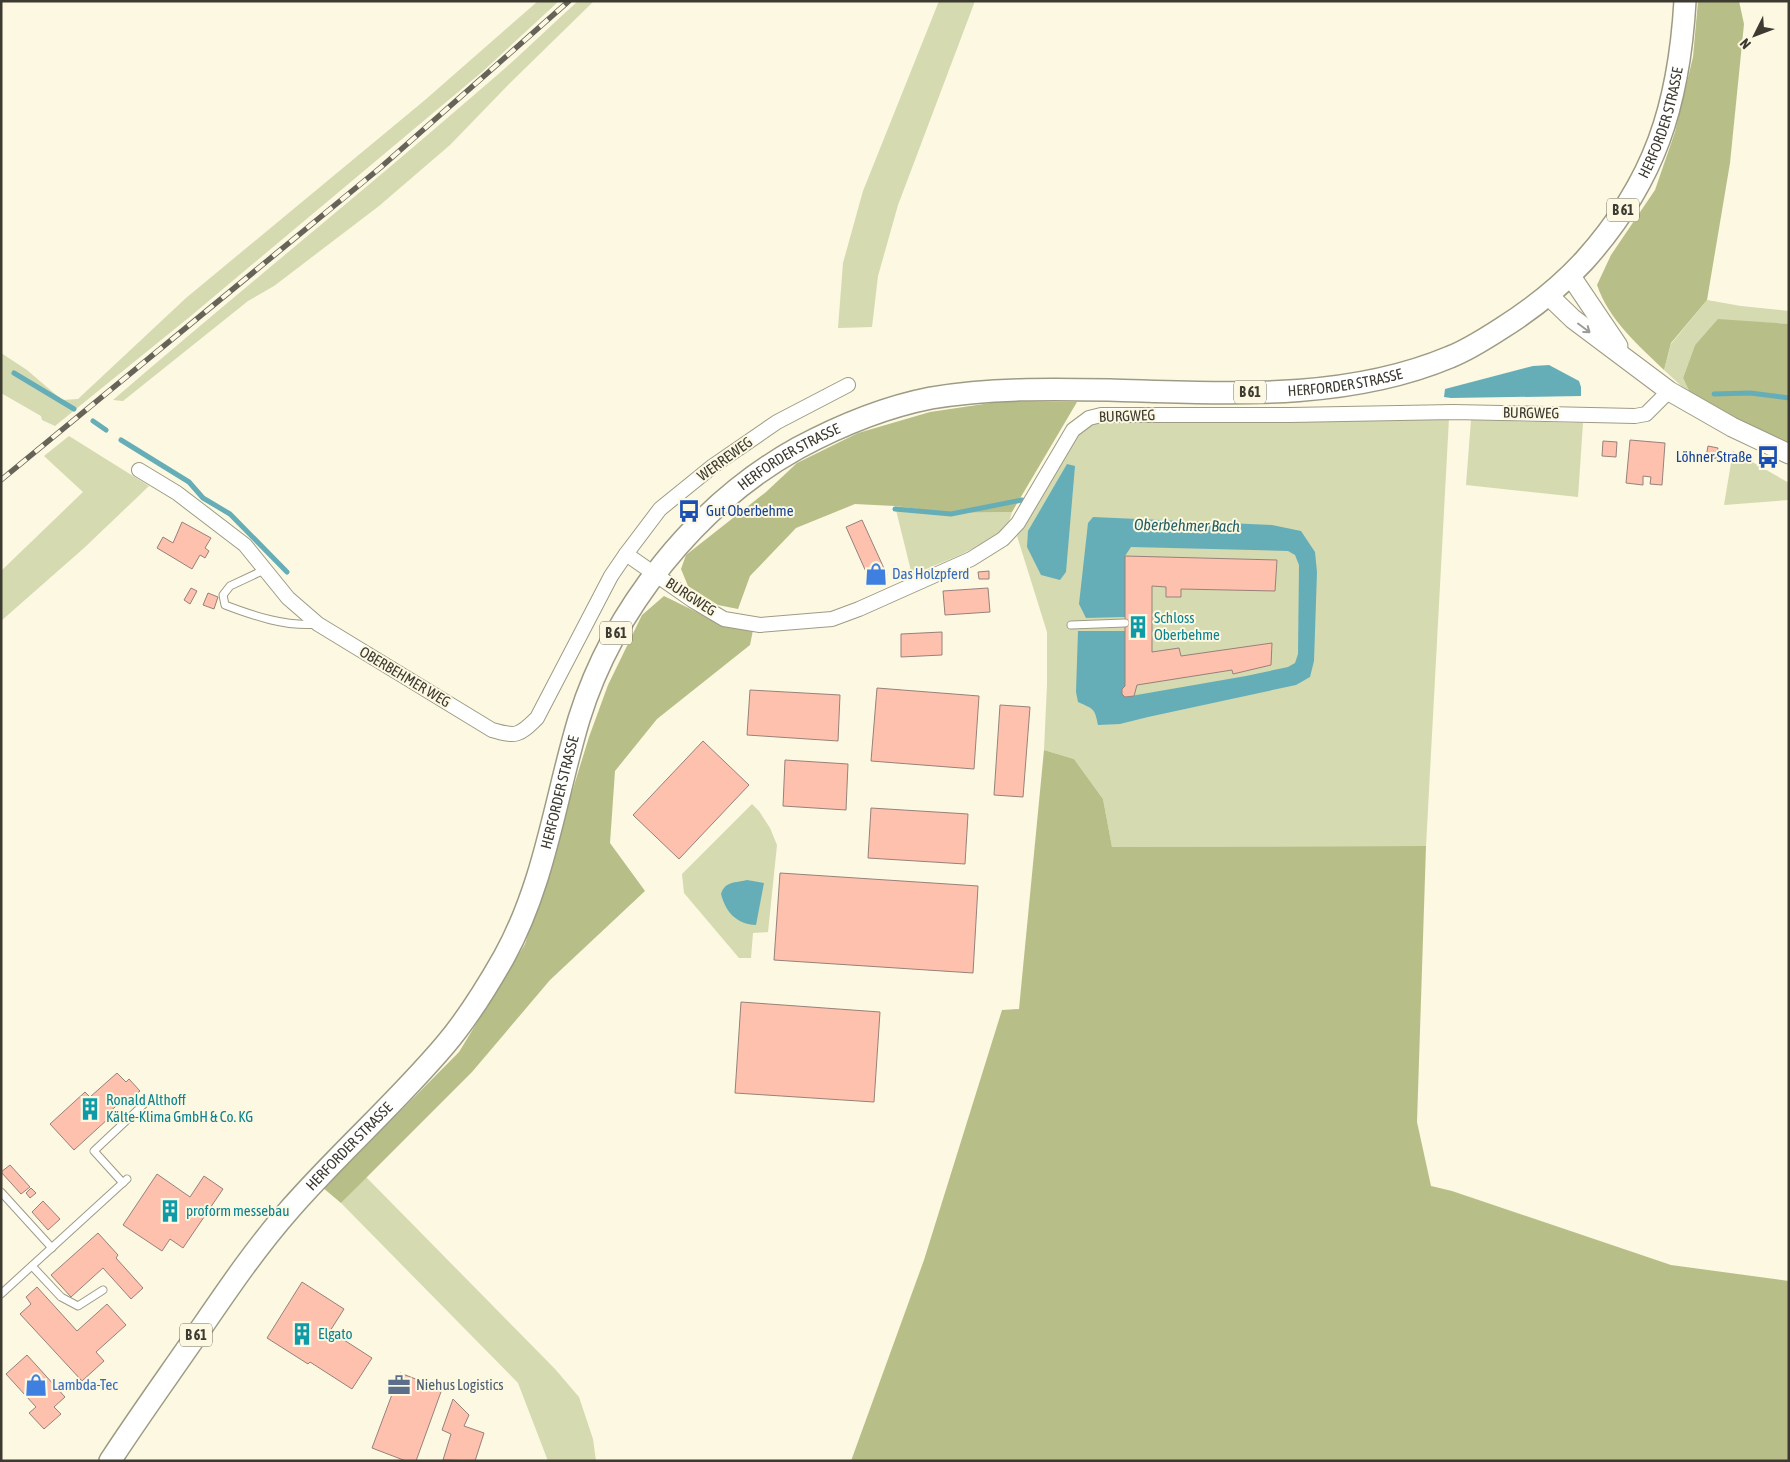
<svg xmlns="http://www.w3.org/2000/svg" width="1790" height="1462" font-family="'Asap Condensed',sans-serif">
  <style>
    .green { fill: #d5dab1 }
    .forest { fill: #b8be87 }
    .water { fill: #65aeb8 }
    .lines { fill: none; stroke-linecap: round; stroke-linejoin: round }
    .stream { stroke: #65aeb8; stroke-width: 5 }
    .building { fill: #fdc1ae; stroke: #98817a }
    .lane-casing { stroke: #9e9b85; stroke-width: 9 }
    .street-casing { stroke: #9e9b85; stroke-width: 16 }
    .secondary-casing { stroke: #9e9b85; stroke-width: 21 }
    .primary-casing { stroke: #9e9b85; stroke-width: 24 }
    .lane { stroke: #fff; stroke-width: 7 }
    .street { stroke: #fff; stroke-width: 14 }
    .secondary { stroke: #fff; stroke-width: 19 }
    .primary { stroke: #fff; stroke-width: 21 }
    .rail-casing { stroke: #666458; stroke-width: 5.5 }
    .rail { stroke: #fcf8e1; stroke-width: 4; stroke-dasharray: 11; stroke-linecap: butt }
    .oneway { stroke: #9e9c98 }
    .labels { text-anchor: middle; stroke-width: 4; stroke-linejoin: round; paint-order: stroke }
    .shield { fill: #fcf8e1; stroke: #767366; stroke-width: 1 }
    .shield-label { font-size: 14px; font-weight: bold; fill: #3c3a31 }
    .street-label { font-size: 15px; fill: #3c3a31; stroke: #fcf8e1 }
    .transit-label { font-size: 15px; fill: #164399; stroke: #fcf8e1; text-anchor: end }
    .shop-label { font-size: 15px; fill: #366cbe; stroke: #fcf8e1; text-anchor: start }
    .culture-label { font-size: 15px; fill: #0d838f; stroke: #fcf8e1; text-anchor: start }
    .service-label { font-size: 15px; fill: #4e5e75; stroke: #fcf8e1; text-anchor: start }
    .water-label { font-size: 16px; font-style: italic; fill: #215e65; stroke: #fcf8e1 }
  </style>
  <rect width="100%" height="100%" fill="#fcf8e1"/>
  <g class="green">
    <polygon points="538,1 559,1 482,72 192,315 55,426 42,420 41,416 1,393 1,353 27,370 62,400 78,399 186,298 425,100"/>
    <path d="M578 1H594L509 84 450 145 379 206 274 286 248 301 123 401 113 400C237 293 365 190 488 83 519 57 548 28 578 1Z"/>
    <polygon points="939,1 975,1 898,205 878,276 872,327 838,328 843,263 863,191"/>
    <polygon points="1707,300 1741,306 1789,311 1789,324 1718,320 1695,345 1683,378 1691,395 1664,370 1671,344"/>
    <path d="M1449 418 1426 846 1112 847 1103 799 1074 759 1044 750 1047 685V632L1017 536 1069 445C1086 422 1091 423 1118 421Z"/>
    <polygon points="1471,420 1583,423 1578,497 1466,485"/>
    <polygon points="69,436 149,486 84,548 1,621 1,571 83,492 44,456"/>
    <polygon points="1733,451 1789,483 1789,500 1724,505"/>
    <path d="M895 506 950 513 1012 512C1011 515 1010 520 1008 523 992 545 937 564 912 575Z"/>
    <polygon points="752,804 759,811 770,828 777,845 768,932 753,933 751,958 739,958 684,893 682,874"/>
    <polygon points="366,1177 555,1369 579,1397 593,1439 596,1461 548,1461 518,1383 341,1203"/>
  </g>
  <g class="forest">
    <path d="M1698 1H1739L1744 24 1730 163 1707 300 1671 343 1664 370C1638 345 1609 320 1597 285L1611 255 1655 190 1675 132 1693 57Z"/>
    <polygon points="1718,319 1789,324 1789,444 1725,416 1691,395 1683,378 1695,345"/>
    <polygon points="1004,401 1077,402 1012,512 950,513 895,506 855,504 796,528 750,576 738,609 718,605 688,586 681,569 686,555 766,492 797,463 858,433 930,412"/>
    <polygon points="664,596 723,625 753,630 750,645 657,719 615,771 610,843 645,891 550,980 472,1072 341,1203 322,1187 344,1168 459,1052 525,944 589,737 608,685 642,615"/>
    <polygon points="1044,750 1074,759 1103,799 1112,847 1426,846 1417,1122 1431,1186 1452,1191 1671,1265 1789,1281 1789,1461 851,1461 924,1260 1002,1010 1019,1009"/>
  </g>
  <g class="water">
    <polygon points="1549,365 1579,381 1581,387 1581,396 1451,398 1444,397 1445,389 1533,366"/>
    <polygon points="1067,464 1075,466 1066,572 1060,580 1041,575 1027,547 1028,531"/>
    <path d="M1093 517 1272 525 1301 531 1315 552 1317 572 1314 661 1310 677 1296 685 1148 717 1120 724 1098 725C1095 708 1093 709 1078 702L1076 692 1078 631H1125V686L1122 690V694L1125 697 1246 676 1288 667 1295 663 1298 654 1299 565 1295 555 1288 551 1131 547 1125 556V617L1086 618 1079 604 1088 523Z"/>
    <path d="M747 880 764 883 756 925C737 924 726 913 721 894 725 881 735 883 747 880Z"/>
  </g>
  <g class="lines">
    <g class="stream">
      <polyline points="14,373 74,409"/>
      <polyline points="1714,394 1750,393 1789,398"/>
      <polyline points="93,421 106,430"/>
      <polyline points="121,440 189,482 203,498 230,514 287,572"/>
      <polyline points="895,509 951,514 1022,500"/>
    </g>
  </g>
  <g class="building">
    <polygon points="1630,440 1665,443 1662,485 1650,484 1651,477 1643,476 1643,485 1626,483"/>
    <polygon points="1603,441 1617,442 1616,457 1602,456"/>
    <polygon points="1708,446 1718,448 1716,459 1706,457"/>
    <polygon points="862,520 887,575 871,583 846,527"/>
    <polygon points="182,522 211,538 205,548 209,551 205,558 200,555 192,569 157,548 163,537 173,543"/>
    <polygon points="1125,556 1277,560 1275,591 1181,589 1181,597 1166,597 1166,587 1152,586 1152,652 1179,648 1181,656 1272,643 1271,665 1233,674 1232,670 1137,685 1134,696 1125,697 1122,694 1122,689 1125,686"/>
    <polygon points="989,571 989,579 979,579 978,572"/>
    <polygon points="191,588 197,591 190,604 184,600"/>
    <polygon points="988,588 990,612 945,615 943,591"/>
    <polygon points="208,593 218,597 214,609 203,605"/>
    <polygon points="942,632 942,655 901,657 901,634"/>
    <polygon points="877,688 979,696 974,769 871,761"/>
    <polygon points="750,690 840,695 838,741 747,735"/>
    <polygon points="1000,705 1030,707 1023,797 994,795"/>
    <polygon points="703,741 749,785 679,859 633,815"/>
    <polygon points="785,760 848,764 846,810 783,806"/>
    <polygon points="871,808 968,814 965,864 868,858"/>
    <polygon points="780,873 978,886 973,973 774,960"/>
    <polygon points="741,1002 880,1012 874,1102 735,1093"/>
    <polygon points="117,1073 126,1082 129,1079 140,1091 127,1102 124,1099 106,1115 109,1118 74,1150 50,1124 85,1092 90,1097"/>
    <polygon points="10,1165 30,1187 21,1194 1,1172"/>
    <polygon points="157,1174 190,1197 204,1176 223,1189 183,1248 170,1239 162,1251 123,1225"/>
    <polygon points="31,1188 36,1193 30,1198 26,1193"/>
    <polygon points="43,1201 60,1219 48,1230 32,1212"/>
    <polygon points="98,1233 118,1255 116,1258 143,1288 131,1299 103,1268 71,1297 51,1275"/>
    <polygon points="302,1282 344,1309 330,1331 372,1358 352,1389 310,1362 308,1364 267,1338"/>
    <polygon points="37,1287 77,1331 107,1304 126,1325 96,1352 104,1361 82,1381 20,1314 31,1304 26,1297"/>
    <polygon points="27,1355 65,1397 54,1407 61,1414 44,1429 29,1413 36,1407 6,1374"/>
    <polygon points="400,1373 442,1389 416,1461 406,1461 372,1448"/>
    <polygon points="453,1399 469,1415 464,1426 484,1433 475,1461 443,1460 451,1434 442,1430"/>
  </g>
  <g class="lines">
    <defs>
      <g id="lane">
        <path d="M264 570 230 586 223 595 225 605C254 616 286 627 318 624"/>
        <polyline points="1071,625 1125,623"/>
        <polyline points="123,1183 94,1151 144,1104"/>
        <polyline points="1,1192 52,1248"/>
        <polyline points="32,1266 61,1297 78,1306 103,1290"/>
        <polyline points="1,1294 127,1179"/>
      </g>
      <g id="street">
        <polyline points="848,385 777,422 713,466 660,509 626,554 692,600 724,619 760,625 832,619 859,609 971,559 1003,539 1018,523 1073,430 1089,418 1101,415 1290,415 1453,412 1635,416 1646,414 1669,391"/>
        <path d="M139 470 177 493 245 545 288 598 318 624 492 730C516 737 519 736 537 718L611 576 626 554"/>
      </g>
      <g id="secondary">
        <polyline points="1570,275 1618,346"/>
        <polyline points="1548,295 1573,319 1669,391 1732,427 1789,454"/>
      </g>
      <g id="primary">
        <path id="s1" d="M110 1461C136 1421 164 1382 191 1343 222 1298 253 1251 290 1209 339 1153 396 1103 445 1045 468 1018 487 987 504 957 545 883 555 799 579 719 613 609 697 504 798 448 839 426 885 407 931 398 990 388 1050 389 1109 390 1222 393 1343 402 1450 357 1468 350 1485 339 1502 328 1532 309 1560 287 1584 261 1655 182 1679 105 1685 1"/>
      </g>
    </defs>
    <use href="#lane" class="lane-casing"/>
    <use href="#street" class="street-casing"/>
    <use href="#secondary" class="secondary-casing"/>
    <use href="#primary" class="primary-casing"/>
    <use href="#lane" class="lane"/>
    <use href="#street" class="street"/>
    <use href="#secondary" class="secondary"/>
    <use href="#primary" class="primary"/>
    <defs>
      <polyline id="rail" points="1,480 380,168 569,1"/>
    </defs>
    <use href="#rail" class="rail-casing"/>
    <use href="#rail" class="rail"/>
  </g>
  <defs><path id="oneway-shaft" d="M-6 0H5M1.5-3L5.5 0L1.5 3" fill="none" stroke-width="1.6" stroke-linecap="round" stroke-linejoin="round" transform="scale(1.25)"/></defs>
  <use class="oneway" href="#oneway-shaft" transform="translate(1584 328) rotate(37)"/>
  <defs>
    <symbol id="bus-bare" viewBox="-9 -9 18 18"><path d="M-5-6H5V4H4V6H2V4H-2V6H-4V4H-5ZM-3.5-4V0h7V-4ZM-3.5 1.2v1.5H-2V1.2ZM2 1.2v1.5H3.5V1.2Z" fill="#1a4fb4" stroke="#fcf8e1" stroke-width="2.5" paint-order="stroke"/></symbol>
    <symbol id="shop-bare" viewBox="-9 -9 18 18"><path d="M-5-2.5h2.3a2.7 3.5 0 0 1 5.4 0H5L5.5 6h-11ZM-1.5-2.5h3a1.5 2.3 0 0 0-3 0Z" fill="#3f7fe0" stroke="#fcf8e1" stroke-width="2.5" paint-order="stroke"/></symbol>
    <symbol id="building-bare" viewBox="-9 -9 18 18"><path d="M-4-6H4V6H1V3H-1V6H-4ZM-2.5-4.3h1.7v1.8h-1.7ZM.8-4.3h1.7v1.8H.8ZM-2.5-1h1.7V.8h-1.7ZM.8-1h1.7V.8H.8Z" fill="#0f9aa8" stroke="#fcf8e1" stroke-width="2.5" paint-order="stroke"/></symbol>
    <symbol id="office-bare" viewBox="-9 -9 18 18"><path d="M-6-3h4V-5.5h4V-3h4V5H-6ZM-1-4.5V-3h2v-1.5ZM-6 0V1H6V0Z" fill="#5c6f8a" stroke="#fcf8e1" stroke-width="2.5" paint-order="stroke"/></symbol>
  </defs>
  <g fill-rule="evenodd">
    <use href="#bus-bare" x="1752" y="441" width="32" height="32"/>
    <use href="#bus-bare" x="673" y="495" width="32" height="32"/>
    <use href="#shop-bare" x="860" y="558" width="32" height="32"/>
    <use href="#building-bare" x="1122" y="611" width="32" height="32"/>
    <use href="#building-bare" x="74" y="1093" width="32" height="32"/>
    <use href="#building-bare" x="154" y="1195" width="32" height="32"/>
    <use href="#building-bare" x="286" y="1318" width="32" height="32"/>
    <use href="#shop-bare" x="20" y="1369" width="32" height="32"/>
    <use href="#office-bare" x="383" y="1369" width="32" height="32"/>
  </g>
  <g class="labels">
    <g class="shield">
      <rect x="1607" y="198.5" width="32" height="23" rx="4"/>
      <rect x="1234" y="380.5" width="32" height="23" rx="4"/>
      <rect x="600" y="621.5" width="32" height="23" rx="4"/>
      <rect x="180" y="1323.5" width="32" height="23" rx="4"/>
    </g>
    <g class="shield-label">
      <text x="1623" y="215">B 61</text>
      <text x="1250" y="397">B 61</text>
      <text x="616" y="638">B 61</text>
      <text x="196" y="1340">B 61</text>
    </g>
    <g class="street-label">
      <text dy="5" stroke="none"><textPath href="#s1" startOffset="2241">HERFORDER STRASSE</textPath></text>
      <text dy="5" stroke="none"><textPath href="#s1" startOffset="1806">HERFORDER STRASSE</textPath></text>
      <text transform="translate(1531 413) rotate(1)" y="5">BURGWEG</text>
      <text transform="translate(1127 416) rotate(-2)" y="5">BURGWEG</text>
      <text transform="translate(725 459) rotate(-36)" y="5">WERREWEG</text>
      <text dy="5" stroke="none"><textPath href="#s1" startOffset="1236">HERFORDER STRASSE</textPath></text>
      <text transform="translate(691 597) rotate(33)" y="5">BURGWEG</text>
      <text transform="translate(405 677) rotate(31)" y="5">OBERBEHMER WEG</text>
      <text dy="5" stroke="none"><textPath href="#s1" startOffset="816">HERFORDER STRASSE</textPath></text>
      <text dy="5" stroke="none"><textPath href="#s1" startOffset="396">HERFORDER STRASSE</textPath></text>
    </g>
    <g class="transit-label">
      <text x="1752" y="462">Löhner Straße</text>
      <text x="706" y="516" text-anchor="start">Gut Oberbehme</text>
    </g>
    <g class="shop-label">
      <text x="892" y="579">Das Holzpferd</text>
      <text x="52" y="1390">Lambda-Tec</text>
    </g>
    <g class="culture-label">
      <text x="1154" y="623">Schloss<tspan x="1154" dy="17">Oberbehme</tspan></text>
      <text x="106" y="1105">Ronald Althoff<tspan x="106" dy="17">Kälte-Klima GmbH &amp; Co. KG</tspan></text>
      <text x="186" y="1216">proform messebau</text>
      <text x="318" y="1339">Elgato</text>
    </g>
    <g class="service-label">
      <text x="416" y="1390">Niehus Logistics</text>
    </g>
    <g class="water-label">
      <text transform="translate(1187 525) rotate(1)" y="6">Oberbehmer Bach</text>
    </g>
  </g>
  <rect width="1790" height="1462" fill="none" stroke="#3c3a31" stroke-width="5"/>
  <g transform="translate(1755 35) rotate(228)" stroke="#fcf8e1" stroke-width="4" paint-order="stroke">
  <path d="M0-4L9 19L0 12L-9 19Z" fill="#3c3a31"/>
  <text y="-8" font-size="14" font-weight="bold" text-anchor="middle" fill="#3c3a31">N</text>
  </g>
</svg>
